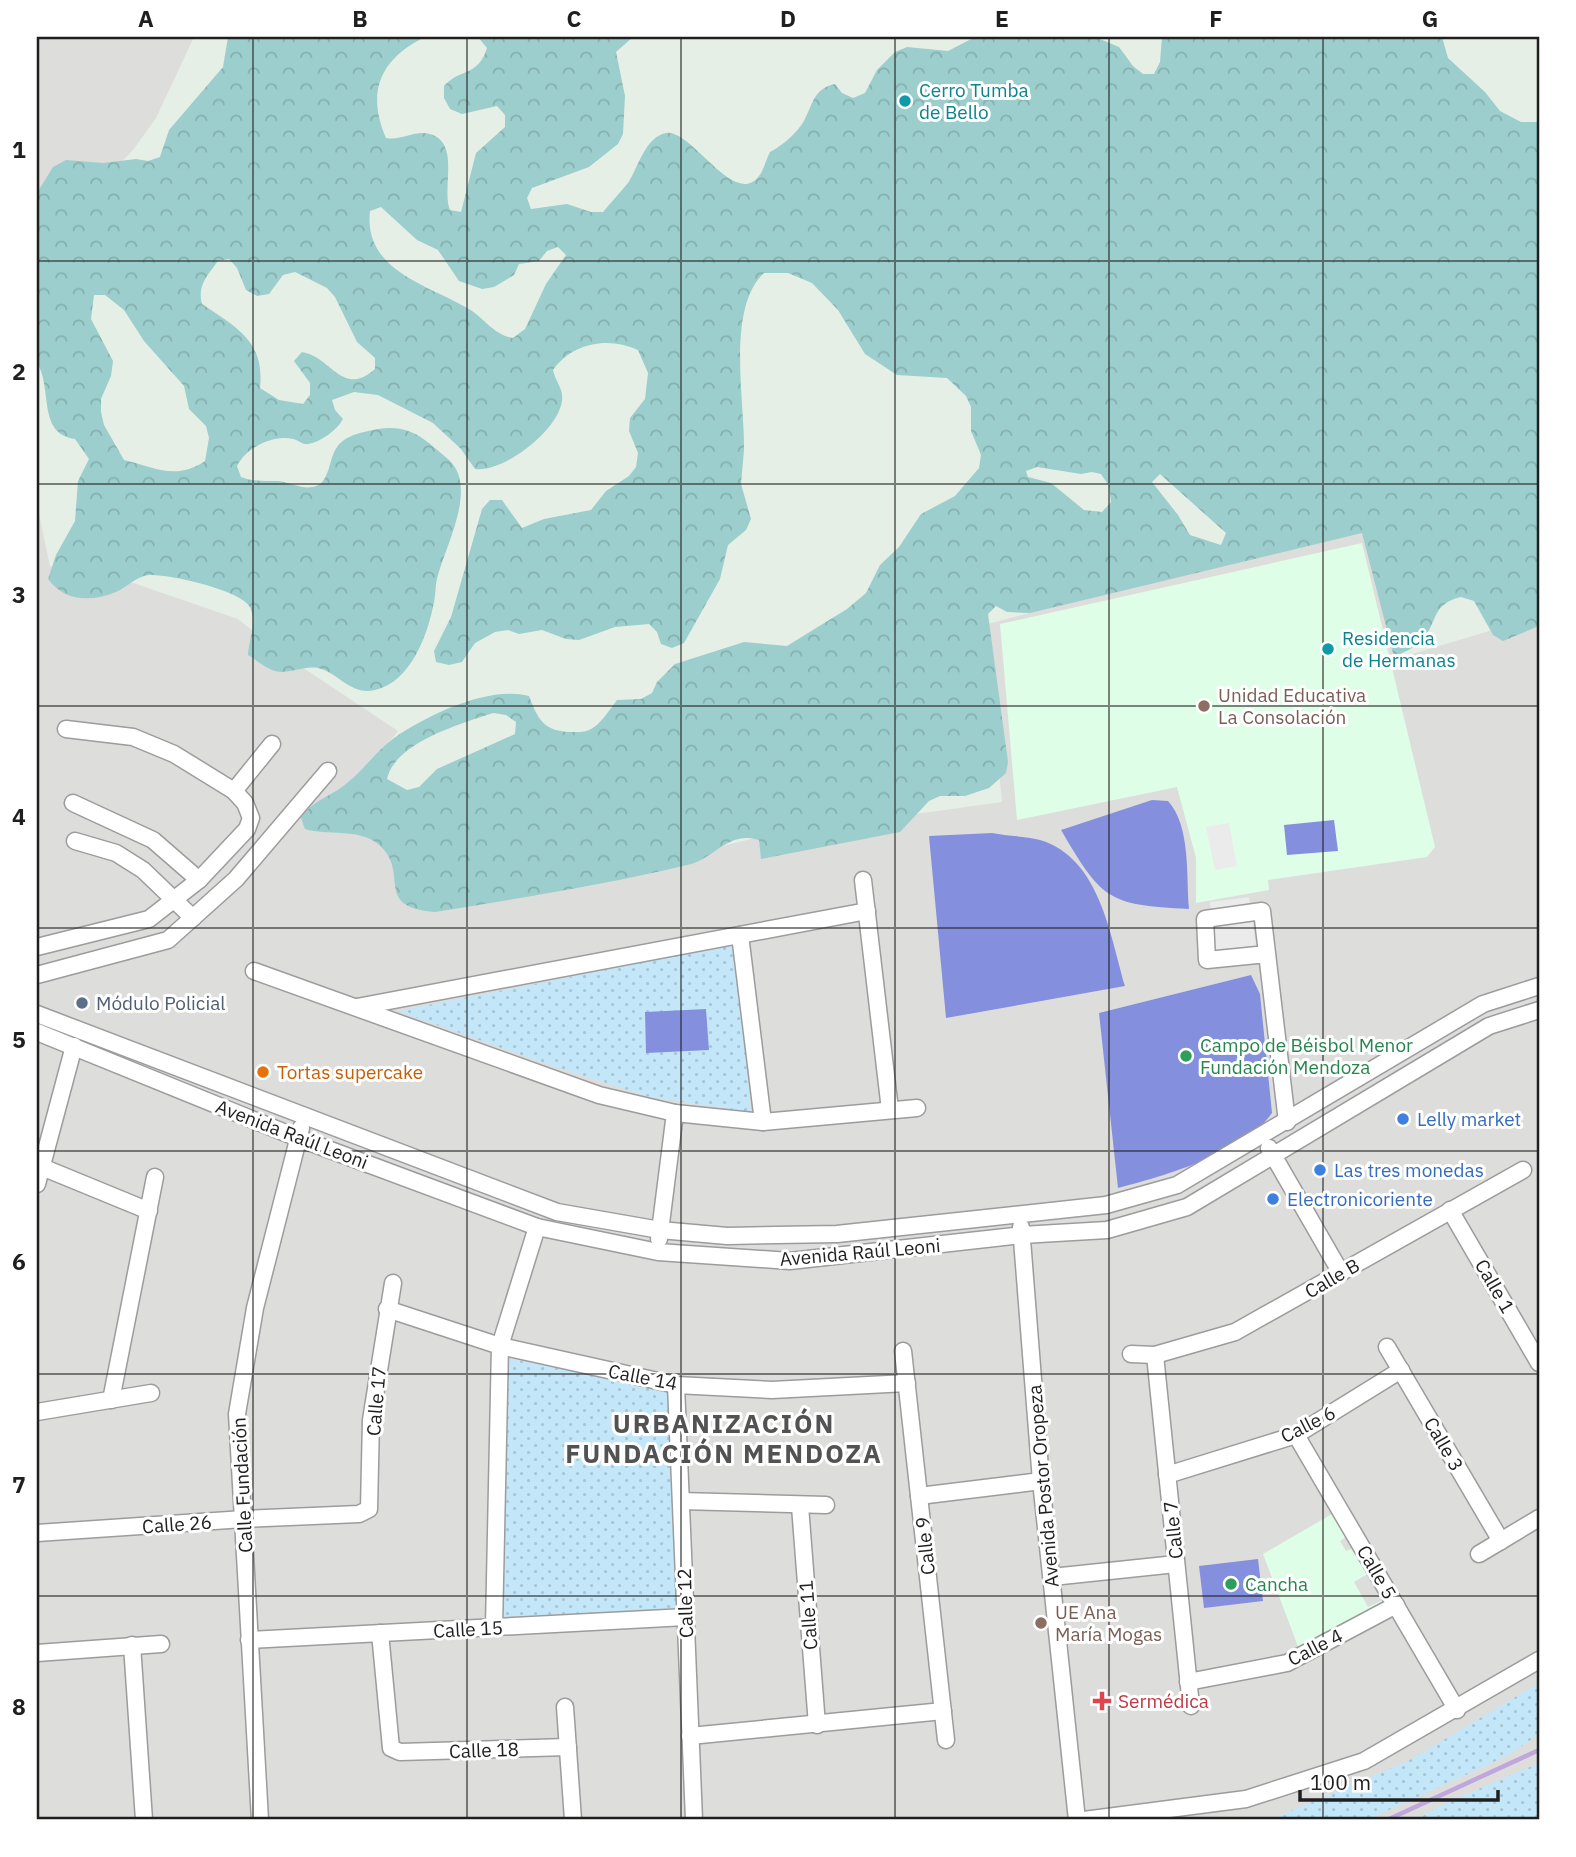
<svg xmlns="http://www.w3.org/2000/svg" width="1576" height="1857" font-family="'IBM Plex Sans',sans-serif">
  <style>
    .residential { fill: #dddddc }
    .education { fill: #dffee7 }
    .forest { fill: url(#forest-crowns); fill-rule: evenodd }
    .park { fill: url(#park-dots) }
    .pitch { fill: #8490dd }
    .parking { fill: #ebebeb }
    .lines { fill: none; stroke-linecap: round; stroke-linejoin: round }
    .stream { stroke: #c0a6dc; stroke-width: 4.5 }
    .minor-casing { stroke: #9c9c9c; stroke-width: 19 }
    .minor { stroke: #fff; stroke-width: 16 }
    .grid { fill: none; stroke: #1f1f1f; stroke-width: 2; stroke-opacity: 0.55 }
    .culture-dot { fill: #0f9aa8; stroke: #fff; stroke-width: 2.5 }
    .education-dot { fill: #8d6e63; stroke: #fff; stroke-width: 2.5 }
    .service-dot { fill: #5c6f8a; stroke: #fff; stroke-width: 2.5 }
    .leisure-dot { fill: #2e9e5b; stroke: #fff; stroke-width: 2.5 }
    .food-dot { fill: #e8710a; stroke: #fff; stroke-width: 2.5 }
    .shop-dot { fill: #3f7fe0; stroke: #fff; stroke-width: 2.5 }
    .health-dot { fill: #e0444e; stroke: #fff; stroke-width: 2.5 }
    .labels { text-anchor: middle; stroke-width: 6; stroke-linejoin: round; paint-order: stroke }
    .culture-label { font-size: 19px; fill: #0d838f; stroke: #fff; text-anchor: start }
    .education-label { font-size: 19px; fill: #785e54; stroke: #fff; text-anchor: start }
    .service-label { font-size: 19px; fill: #4e5e75; stroke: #fff; text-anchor: start }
    .leisure-label { font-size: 19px; fill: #27864d; stroke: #fff; text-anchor: start }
    .food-label { font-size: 19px; fill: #c56008; stroke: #fff; text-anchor: start }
    .shop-label { font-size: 19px; fill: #366cbe; stroke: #fff; text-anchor: start }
    .street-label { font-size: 19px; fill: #1f1f1f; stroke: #fff }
    .health-label { font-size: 19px; fill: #be3a42; stroke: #fff; text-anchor: start }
    .district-label { font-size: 26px; font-weight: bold; letter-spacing: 2px; fill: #525252; stroke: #fff }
    .neatline { fill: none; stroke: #1f1f1f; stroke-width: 2.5 }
    .grid-label { font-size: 23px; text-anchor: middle; font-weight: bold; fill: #1f1f1f }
  </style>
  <defs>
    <pattern id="forest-crowns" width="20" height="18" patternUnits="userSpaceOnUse" patternTransform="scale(1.75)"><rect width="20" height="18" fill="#9bcecc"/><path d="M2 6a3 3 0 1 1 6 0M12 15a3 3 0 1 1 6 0" fill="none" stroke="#85b0af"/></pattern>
    <pattern id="park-dots" width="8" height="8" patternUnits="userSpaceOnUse" patternTransform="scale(1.75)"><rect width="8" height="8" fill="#c3e7f9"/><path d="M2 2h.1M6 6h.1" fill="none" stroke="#a7c6d5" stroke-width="1.8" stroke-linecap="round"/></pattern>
  </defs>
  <rect width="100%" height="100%" fill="#e6efe5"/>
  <g class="residential">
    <polygon points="37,37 194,37 156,118 133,150 99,185 37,238"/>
    <polygon points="37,505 50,566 68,576 113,576 238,619 275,649 398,731 325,820 707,850 771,834 1002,802 984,625 1363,525 1399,658 1539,616 1539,1820 37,1820"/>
  </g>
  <g class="education">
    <polygon points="1362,543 1435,847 1427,857 1268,880 1269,890 1196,903 1196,858 1177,787 1017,820 1000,624"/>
    <polygon points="1332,1514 1346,1537 1340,1541 1346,1551 1354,1548 1369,1573 1354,1582 1368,1607 1383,1600 1380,1605 1299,1649 1263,1554"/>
  </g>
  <path class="forest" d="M228 37H425C380 59 366 92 386 138 402 141 414 130 430 134 461 143 441 189 450 210L461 212 476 153 505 127V115L497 106 462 114 450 109 444 98V86C460 68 478 77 487 48L478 37H633L616 52 625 96 623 134 618 144 589 167 532 188 527 198 531 209 567 204 591 212H603C611 202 620 193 628 183 638 168 645 137 666 133 692 129 734 209 759 176 764 170 766 159 770 152 782 146 797 133 804 121 813 104 813 89 835 84L842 93 853 98 865 93 877 70 895 52 907 47 948 51 975 37H1095L1119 47 1133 66 1143 74H1154L1160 62 1162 37H1442L1448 58 1485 92 1500 111 1521 122H1539V626L1503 641 1493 635 1474 601 1461 597C1430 605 1439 621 1422 640 1415 648 1404 652 1394 657L1362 533 1030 613 1007 612 996 606 988 614 1008 762 1006 773 989 788 965 796H940L929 801 900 832 761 859 759 840C728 830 715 859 687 865 604 885 520 898 435 912 371 907 412 872 378 844 359 828 327 836 305 829L301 818C312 800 331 797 347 783 364 770 376 751 394 738 427 715 489 685 529 696 538 719 543 731 570 732 577 732 585 733 591 729 601 724 610 709 617 700L641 699 652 693 657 682 675 664 744 642 787 646 847 609 866 593 880 565 899 547 921 514 955 496 979 468 981 455 971 431V407L966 396 947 378 897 375 865 354 838 310 812 283 788 273H764C726 308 745 402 744 450L741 484 751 519 746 530 728 545 720 579 684 643 672 648 661 644 657 632 649 624 615 627 579 640 566 639 542 630 519 634 508 630 495 632 475 643 462 662 449 665 436 662 434 651 451 617 482 509 490 500H502L522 528 544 519 591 510 606 491 629 476 636 467 638 453 629 431 630 418 645 399 648 373 638 350C608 336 572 343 553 370 555 381 564 389 562 401 558 431 503 473 475 469L461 449 433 423 378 395 354 392 332 400 335 410 343 419C337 430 321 442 308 444 302 445 299 440 293 439 273 434 246 448 237 466L241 477C254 482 264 481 278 481 291 482 311 495 323 481 330 472 330 457 337 447 343 438 355 434 364 432 406 421 419 434 449 460 478 487 446 545 438 575 435 584 436 593 434 602 428 634 411 682 375 690 351 696 339 673 318 668 305 666 293 672 281 672 268 671 258 661 248 655 249 639 257 622 250 607 241 590 169 574 149 575 137 576 127 587 116 592 91 602 65 602 48 579L56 555 75 521 78 481 89 459 75 439C37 434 53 389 37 363V193L53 167 66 160 103 163 136 159 148 161 160 157 169 130 223 67ZM381 207 417 240 438 250 459 281 482 289 494 287 514 275 519 264 539 261 547 251 558 247 566 255 546 284 525 329 513 338C494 335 485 319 469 309 429 285 363 271 370 211ZM229 259 237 268 246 290 257 296 269 294 283 275 295 272 327 288 335 297 357 342 375 358V369C342 398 332 357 302 352L294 361 310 383V395L303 404 279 400 260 388C265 341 236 327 202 304 197 286 207 276 218 261ZM94 295H105L124 310 144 341 184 386 189 409 206 426 209 438 205 461C176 481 154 467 124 460L104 425 101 412V399L111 376 113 361 91 319ZM1037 467 1081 474 1092 472 1101 474 1109 486 1111 502 1102 512 1084 510 1051 483 1028 477 1026 471ZM1160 474 1226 533 1221 545 1190 535 1178 515 1152 482ZM493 713 506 715 516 722 515 734 437 769 419 787 407 790 387 779C395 742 461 724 493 713Z"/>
  <g class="park">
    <polygon points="735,944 751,1112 650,1097 552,1066 398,1011"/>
    <polygon points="508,1358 671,1390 680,1610 501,1617"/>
    <polygon points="1539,1683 1539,1734 1509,1755 1367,1820 1258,1820 1272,1819 1408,1761"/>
    <polygon points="1539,1763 1539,1820 1415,1820 1444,1804"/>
  </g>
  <g class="pitch">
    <path d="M1152 800 1168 801C1191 826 1186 876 1189 909 1108 905 1102 900 1061 830Z"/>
    <polygon points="1334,820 1338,851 1287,855 1284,825"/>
    <path d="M992 833C1007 836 1025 836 1040 840 1100 858 1110 935 1125 986L946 1018 929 836Z"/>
    <path d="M1251 975 1260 994 1272 1113C1244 1153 1164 1176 1118 1188L1099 1013Z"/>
    <polygon points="706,1009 709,1050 646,1053 645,1012"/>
    <polygon points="1258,1559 1263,1601 1204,1608 1199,1566"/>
  </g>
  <g class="parking">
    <polygon points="1229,823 1237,866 1215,870 1206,827"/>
    <polygon points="1249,897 1256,946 1215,950 1210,902"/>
  </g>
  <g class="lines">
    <polyline class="stream" points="1387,1820 1539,1750"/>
    <defs>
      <g id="minor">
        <polyline points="234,791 272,744"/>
        <polyline points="73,803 153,840 199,880"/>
        <polyline points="75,841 116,853 143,870 193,918"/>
        <polyline points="863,880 890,1110"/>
        <polyline points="740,935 763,1122"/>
        <polyline points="37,947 149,919 199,880 247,829 251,818 245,803 234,791 174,754 133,737 66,729"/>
        <polyline points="1267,954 1207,960 1205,919 1262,911 1287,1122"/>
        <polyline points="254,971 599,1095 675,1113 763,1122 917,1108"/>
        <polyline points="37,975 168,940 236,879 328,771"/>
        <polyline points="357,1007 867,911"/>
        <polyline points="37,1014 557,1212 660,1230 727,1236 837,1234 1106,1205 1177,1185 1483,1004 1539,986"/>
        <polyline points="37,1032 298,1138 537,1227 658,1252 790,1261 1022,1235 1107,1230 1187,1207 1489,1026 1539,1010"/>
        <polyline points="1269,1148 1341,1273"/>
        <polyline points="37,1165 149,1211"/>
        <polyline points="37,1184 74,1046"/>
        <polyline points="1450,1210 1539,1363"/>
        <polyline points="1021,1227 1041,1481 1077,1820"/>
        <polyline points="659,1239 675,1113"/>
        <polyline points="387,1309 500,1346 676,1385 772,1390 907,1383"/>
        <polyline points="1387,1347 1501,1541"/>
        <polyline points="903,1351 946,1740"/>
        <polyline points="1131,1354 1155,1355 1235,1332 1523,1170"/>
        <polyline points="1155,1355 1191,1706"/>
        <polyline points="676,1385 694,1820"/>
        <polyline points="111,1400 155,1177"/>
        <polyline points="37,1412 151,1393"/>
        <polyline points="1296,1435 1457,1710"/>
        <polyline points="1167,1475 1296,1435 1401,1370"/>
        <polyline points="919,1496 1041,1481"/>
        <polyline points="681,1501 826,1505"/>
        <polyline points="800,1506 817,1725"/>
        <polyline points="37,1533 244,1519 359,1514 369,1509 371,1420 393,1283"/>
        <polyline points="1479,1554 1539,1518"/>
        <polyline points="1052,1577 1176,1564"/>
        <polyline points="494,1627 500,1346 537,1227"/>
        <polyline points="380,1633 391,1748 400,1752 568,1747"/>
        <polyline points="249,1640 686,1617"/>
        <polyline points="132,1645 144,1820"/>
        <polyline points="37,1653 161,1644"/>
        <polyline points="1188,1682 1287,1663 1396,1605"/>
        <polyline points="565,1707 573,1820"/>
        <polyline points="690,1736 943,1711"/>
        <polyline points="260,1820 237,1414 255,1308 301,1128"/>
        <polyline points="1084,1820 1246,1799 1364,1761 1539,1660"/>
      </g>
    </defs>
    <use href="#minor" class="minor-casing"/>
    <use href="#minor" class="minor"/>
  </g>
  <path class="grid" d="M253 37V1820M467 37V1820M681 37V1820M895 37V1820M1109 37V1820M1323 37V1820M37 261H1539M37 484H1539M37 706H1539M37 928H1539M37 1151H1539M37 1374H1539M37 1596H1539"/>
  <g class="culture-dot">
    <circle cx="905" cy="101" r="7"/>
    <circle cx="1328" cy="649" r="7"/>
  </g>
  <g class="education-dot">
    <circle cx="1204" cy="706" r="7"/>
    <circle cx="1041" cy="1623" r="7"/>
  </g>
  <circle class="service-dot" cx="82" cy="1003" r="7"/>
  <g class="leisure-dot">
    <circle cx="1186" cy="1056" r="7"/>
    <circle cx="1231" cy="1584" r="7"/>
  </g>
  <circle class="food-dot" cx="263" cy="1072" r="7"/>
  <g class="shop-dot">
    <circle cx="1403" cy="1119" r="7"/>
    <circle cx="1320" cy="1170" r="7"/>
    <circle cx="1273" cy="1199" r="7"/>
  </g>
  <path class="health-dot" d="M1098.5 1690.5h7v7h7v7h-7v7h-7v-7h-7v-7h7z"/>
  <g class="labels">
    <g class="culture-label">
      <text x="919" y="97">Cerro Tumba<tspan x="919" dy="22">de Bello</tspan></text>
      <text x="1342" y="645">Residencia<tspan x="1342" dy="22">de Hermanas</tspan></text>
    </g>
    <g class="education-label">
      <text x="1218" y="702">Unidad Educativa<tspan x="1218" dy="22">La Consolación</tspan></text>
      <text x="1055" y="1619">UE Ana<tspan x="1055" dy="22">María Mogas</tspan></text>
    </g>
    <g class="service-label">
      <text x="96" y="1010">Módulo Policial</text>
    </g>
    <g class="leisure-label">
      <text x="1200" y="1052">Campo de Béisbol Menor<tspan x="1200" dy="22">Fundación Mendoza</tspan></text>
      <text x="1245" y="1591">Cancha</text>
    </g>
    <g class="food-label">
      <text x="277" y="1079">Tortas supercake</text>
    </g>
    <g class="shop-label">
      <text x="1417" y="1126">Lelly market</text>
      <text x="1334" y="1177">Las tres monedas</text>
      <text x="1287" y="1206">Electronicoriente</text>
    </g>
    <g class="street-label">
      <text transform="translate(292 1134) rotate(21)" y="7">Avenida Raúl Leoni</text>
      <text transform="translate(860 1252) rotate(-5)" y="7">Avenida Raúl Leoni</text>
      <text transform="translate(1332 1278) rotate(-30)" y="7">Calle B</text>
      <text transform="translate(1495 1286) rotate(60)" y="7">Calle 1</text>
      <text transform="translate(643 1377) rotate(11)" y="7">Calle 14</text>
      <text transform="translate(376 1401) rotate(-85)" y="7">Calle 17</text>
      <text transform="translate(1308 1424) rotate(-27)" y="7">Calle 6</text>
      <text transform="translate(1444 1444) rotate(60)" y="7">Calle 3</text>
      <text transform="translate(242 1485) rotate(-93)" y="7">Calle Fundación</text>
      <text transform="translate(1043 1486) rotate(-95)" y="7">Avenida Postor Oropeza</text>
      <text transform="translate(177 1524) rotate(-4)" y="7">Calle 26</text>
      <text transform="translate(1173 1530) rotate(-96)" y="7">Calle 7</text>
      <text transform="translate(925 1546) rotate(-96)" y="7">Calle 9</text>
      <text transform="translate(1377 1572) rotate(60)" y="7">Calle 5</text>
      <text transform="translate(685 1603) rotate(-92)" y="7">Calle 12</text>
      <text transform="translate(808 1615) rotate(-94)" y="7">Calle 11</text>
      <text transform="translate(468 1629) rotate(-3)" y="7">Calle 15</text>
      <text transform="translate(1315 1647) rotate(-27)" y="7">Calle 4</text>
      <text transform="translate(484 1750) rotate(-2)" y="7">Calle 18</text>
    </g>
    <g class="health-label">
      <text x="1118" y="1708">Sermédica</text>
    </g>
    <g class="district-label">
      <text x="724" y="1433">URBANIZACIÓN<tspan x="724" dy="30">FUNDACIÓN MENDOZA</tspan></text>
    </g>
  </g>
  <rect width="1576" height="1857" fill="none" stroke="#ffffff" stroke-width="77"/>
  <path d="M1300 1790v10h198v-10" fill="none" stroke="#1f1f1f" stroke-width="3.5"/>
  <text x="1310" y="1790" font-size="21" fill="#1f1f1f" stroke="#ffffff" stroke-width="5" paint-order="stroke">100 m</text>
  <rect x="38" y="38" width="1500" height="1780" class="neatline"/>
  <g class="grid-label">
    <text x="146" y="27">A</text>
    <text x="360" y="27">B</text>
    <text x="574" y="27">C</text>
    <text x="788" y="27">D</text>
    <text x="1002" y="27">E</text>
    <text x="1216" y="27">F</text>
    <text x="1430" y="27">G</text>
    <text x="19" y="158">1</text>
    <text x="19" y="380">2</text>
    <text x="19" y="603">3</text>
    <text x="19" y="825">4</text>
    <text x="19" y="1048">5</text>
    <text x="19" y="1270">6</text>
    <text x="19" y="1493">7</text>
    <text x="19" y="1715">8</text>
  </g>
</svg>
